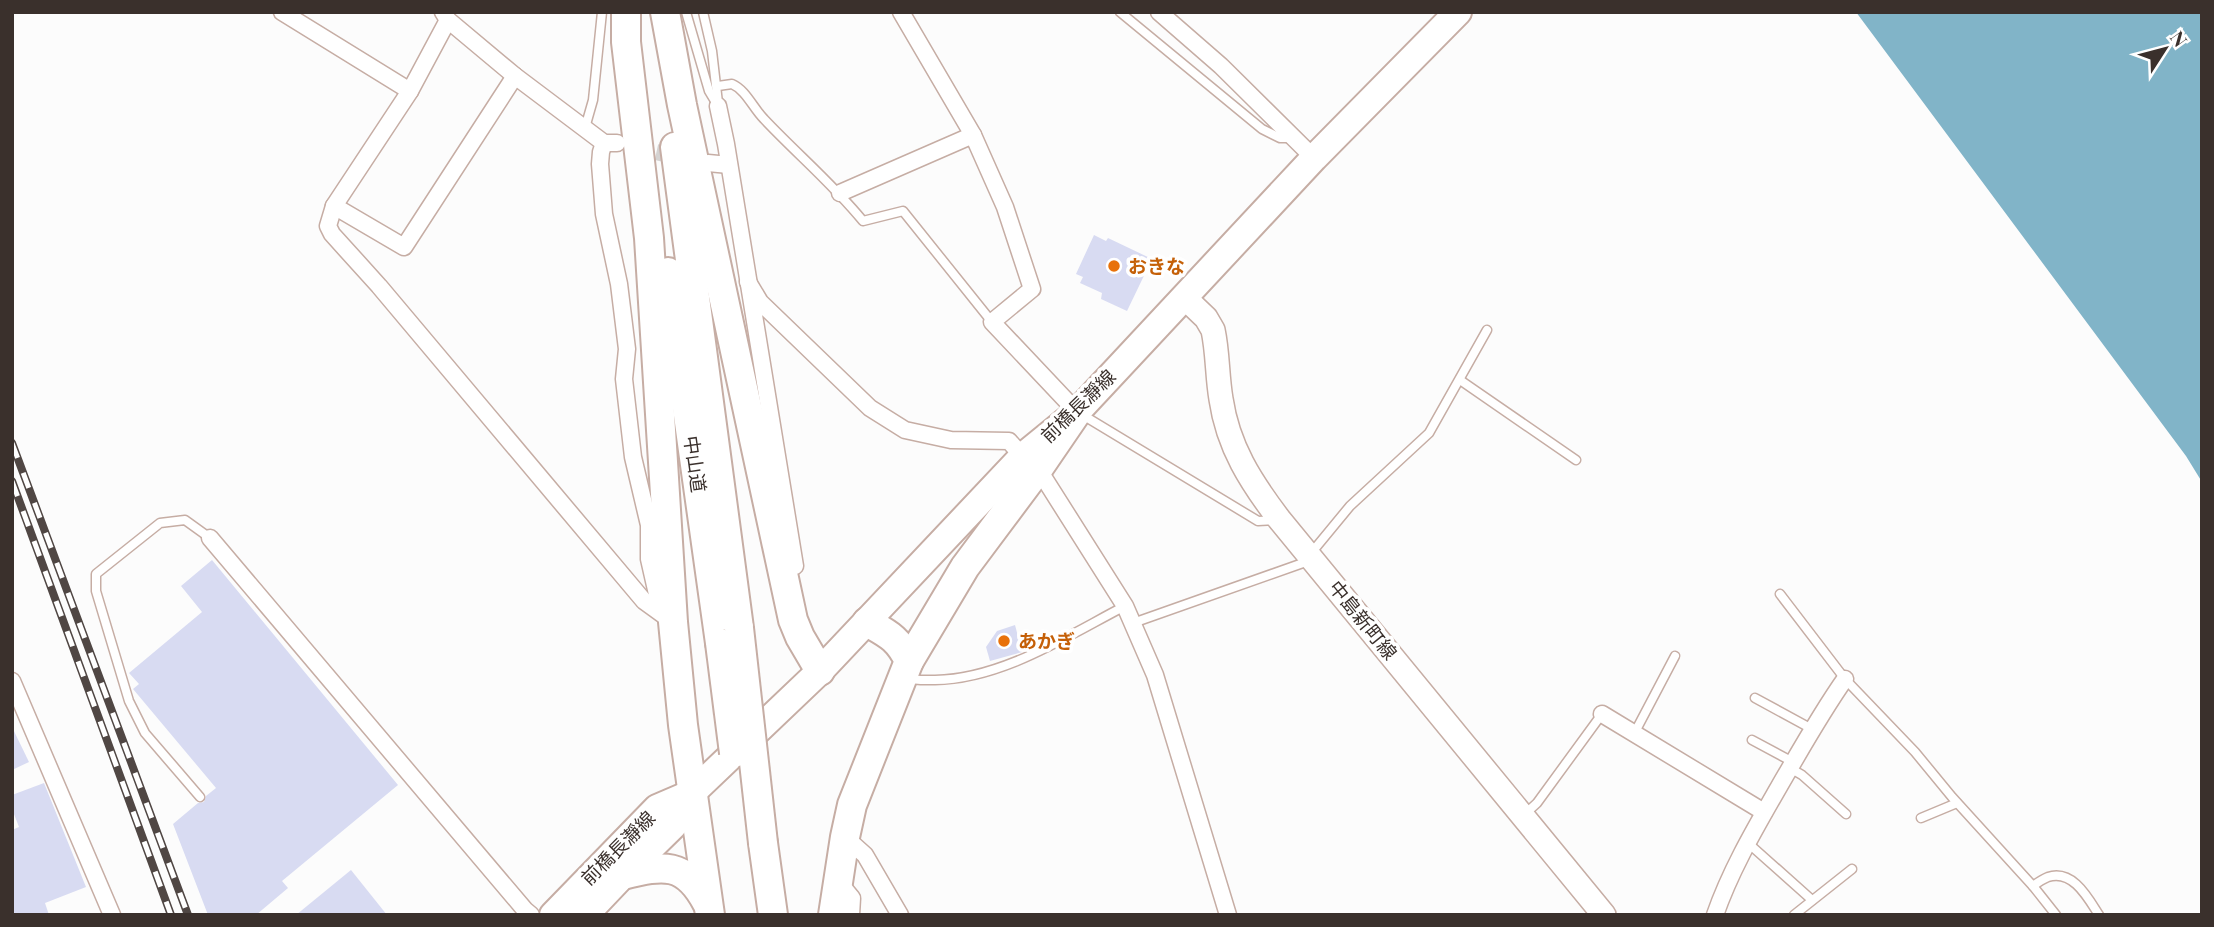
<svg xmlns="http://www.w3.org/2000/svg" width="2214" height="927" font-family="'Playfair Display','Noto Sans JP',serif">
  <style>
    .water { fill: #81b4c8 }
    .building { fill: #d8dbf2 }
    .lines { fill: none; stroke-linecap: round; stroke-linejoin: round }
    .minor-tunnel { stroke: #d5d3d2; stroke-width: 16; stroke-dasharray: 16 8; stroke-linecap: butt }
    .service-casing { stroke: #c6ada4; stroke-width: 11 }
    .minor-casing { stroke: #c6ada4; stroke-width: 19 }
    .secondary-casing { stroke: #c6ada4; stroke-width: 26 }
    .primary-casing { stroke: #c6ada4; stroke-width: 30 }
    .trunk-casing { stroke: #c6ada4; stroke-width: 32 }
    .service { stroke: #fff; stroke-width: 8 }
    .minor { stroke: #fff; stroke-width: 16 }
    .secondary { stroke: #fff; stroke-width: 23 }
    .primary { stroke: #fff; stroke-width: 26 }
    .trunk { stroke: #fff; stroke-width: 28 }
    .rail-casing { stroke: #504744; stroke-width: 8 }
    .rail { stroke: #fff; stroke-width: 5; stroke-dasharray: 16; stroke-linecap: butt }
    .trunk-bridge-casing { stroke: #c6ada4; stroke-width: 32; stroke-linecap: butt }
    .trunk-bridge { stroke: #fff; stroke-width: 28 }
    .food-dot { fill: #e8710a; stroke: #fff; stroke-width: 2.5 }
    .labels { text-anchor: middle; stroke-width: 7; stroke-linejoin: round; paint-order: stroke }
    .food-label { font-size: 19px; font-weight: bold; fill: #c56008; stroke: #fff; text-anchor: start }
    .street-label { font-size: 19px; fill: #3a302c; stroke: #fff }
  </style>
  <rect width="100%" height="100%" fill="#fcfcfc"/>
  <polygon class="water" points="1856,12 2202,12 2202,482 2186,456"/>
  <g class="building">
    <polygon points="1094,235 1106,241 1108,238 1152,259 1127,311 1101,299 1102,293 1080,283 1083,277 1076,274"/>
    <polygon points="212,560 398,785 282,881 288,888 256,915 208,915 173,824 198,803 204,802 206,796 216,788 133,689 139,684 129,673 202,612 181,586"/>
    <polygon points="1015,625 1022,652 990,661 986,647 997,631"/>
    <polygon points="12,727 29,762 12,770"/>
    <polygon points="44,783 86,887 45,903 49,915 12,915 12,830 19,827 12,809 12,795"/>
    <polygon points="351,870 387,915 296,915"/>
  </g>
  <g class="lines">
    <polyline class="minor-tunnel" points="633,147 683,158"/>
    <defs>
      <g id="service">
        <polyline points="686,12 709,91 718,106"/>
        <polyline points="703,12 712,51 718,103"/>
        <polyline points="1120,12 1262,129 1280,138 1292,138"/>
        <path d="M718 86 732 84C746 90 753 108 764 119 797 154 832 183 863 221L903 211 992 322"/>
        <polyline points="585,128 593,100 602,12"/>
        <polyline points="1460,380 1576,460"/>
        <polyline points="1081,414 1258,521 1276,520"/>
        <polyline points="1780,594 1845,679 1915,752 1952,797 2033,886 2056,915"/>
        <polyline points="1133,623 1303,563 1350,506 1429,433 1487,330"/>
        <path d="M908 678C917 681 926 680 935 680 1002 679 1067 636 1125 606"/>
        <polyline points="1755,698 1812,729"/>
        <polyline points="1635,732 1675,656"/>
        <polyline points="1752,740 1793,762"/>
        <polyline points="1790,768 1802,775 1846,814"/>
        <polyline points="200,797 145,733 129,701 96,591 96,574 160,523 185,520 210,538"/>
        <polyline points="1525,814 1537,803 1602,714"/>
        <polyline points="1921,818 1957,803"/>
        <polyline points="1748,843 1812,900"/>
        <path d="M2033 886C2037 883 2043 879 2048 877 2073 869 2088 898 2099 915"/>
        <polyline points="1794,915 1852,869"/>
      </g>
      <g id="minor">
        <polyline points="282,12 410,91"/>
        <polyline points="443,12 448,20 515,76 604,143 617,143"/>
        <polyline points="901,12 973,135 1005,207 1032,289 992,322 1077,412"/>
        <polyline points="1159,12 1221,66 1314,158"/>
        <polyline points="448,20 410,91 334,206 328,226 332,234 379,286 644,601 673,622"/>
        <polyline points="718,106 726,144 795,566"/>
        <polyline points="604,143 601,152 600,164 604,214 619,284 627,349 624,379 633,457 649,525 649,559 661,612"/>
        <polyline points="708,163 729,165"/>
        <polyline points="840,193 973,135"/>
        <polyline points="334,206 404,247 515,76"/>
        <polyline points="748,282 760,302 870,408 905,430 951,440 1009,441 1036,472 1044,478 1125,606 1155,675 1228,915"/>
        <polyline points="210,538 525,910 531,915"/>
        <polyline points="12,681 112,915"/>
        <polyline points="1602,714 1764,812"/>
        <polyline points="845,837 865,855 900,915"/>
        <polyline points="838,881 852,898 851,915"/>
        <path d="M1715 915C1731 869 1756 827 1780 785 1801 749 1821 713 1845 679"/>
      </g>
      <path id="secondary" d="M1184 297 1206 318 1213 330C1218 353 1217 376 1221 399 1228 447 1251 482 1279 519L1604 915"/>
      <g id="primary">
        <polyline points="553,915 657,808 692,793"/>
        <polyline points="585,915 623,875 673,826 692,793 820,671 1022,457 1077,412 1314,158 1458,12"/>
      </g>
      <g id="trunk">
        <polyline points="626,12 626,42 649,238 673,622 683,725 710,915"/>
        <polyline points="665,12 682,105 793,620 800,637 820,671"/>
        <polyline points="675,147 739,628"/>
        <polyline points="668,272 720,643"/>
        <polyline points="909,661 965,567 1036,472 1077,412"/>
        <polyline points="763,843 773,915"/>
        <path d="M623 875C663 865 685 861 707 903"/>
        <path d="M833 915 845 837 852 805 909 661C898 638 888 634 867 622"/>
      </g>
    </defs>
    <use href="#service" class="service-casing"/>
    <use href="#minor" class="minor-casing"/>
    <use href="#secondary" class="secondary-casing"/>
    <use href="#primary" class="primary-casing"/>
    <use href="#trunk" class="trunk-casing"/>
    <use href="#service" class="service"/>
    <use href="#minor" class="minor"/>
    <use href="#secondary" class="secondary"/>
    <use href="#primary" class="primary"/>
    <use href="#trunk" class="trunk"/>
    <defs>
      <g id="rail">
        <polyline points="12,443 188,915"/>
        <polyline points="12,481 171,915"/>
      </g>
    </defs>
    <use href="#rail" class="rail-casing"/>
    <use href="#rail" class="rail"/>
    <defs>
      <g id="trunk-bridge">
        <polyline points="739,628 763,843"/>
        <polyline points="720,643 734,753"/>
      </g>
    </defs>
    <use href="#trunk-bridge" class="trunk-bridge-casing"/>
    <use href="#trunk-bridge" class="trunk-bridge"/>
  </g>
  <g class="food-dot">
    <circle cx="1114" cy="266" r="7"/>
    <circle cx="1004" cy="641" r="7"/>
  </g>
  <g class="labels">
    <g class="food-label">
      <text x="1128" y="273">おきな</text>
      <text x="1018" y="648">あかぎ</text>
    </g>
    <g class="street-label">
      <text transform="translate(1078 406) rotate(-44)" y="7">前橋長瀞線</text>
      <text transform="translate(695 464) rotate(82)" y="7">中山道</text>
      <text transform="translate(1363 620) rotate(51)" y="7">中島新町線</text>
      <text transform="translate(618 848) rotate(-45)" y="7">前橋長瀞線</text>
    </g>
  </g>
  <rect width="2214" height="927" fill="none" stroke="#3a302c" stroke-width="28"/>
  <g transform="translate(2165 49) rotate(54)" stroke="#ffffff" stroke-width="5" paint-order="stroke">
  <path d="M0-5L12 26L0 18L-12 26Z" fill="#3a302c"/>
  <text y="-10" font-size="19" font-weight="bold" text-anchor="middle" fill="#3a302c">N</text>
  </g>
</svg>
